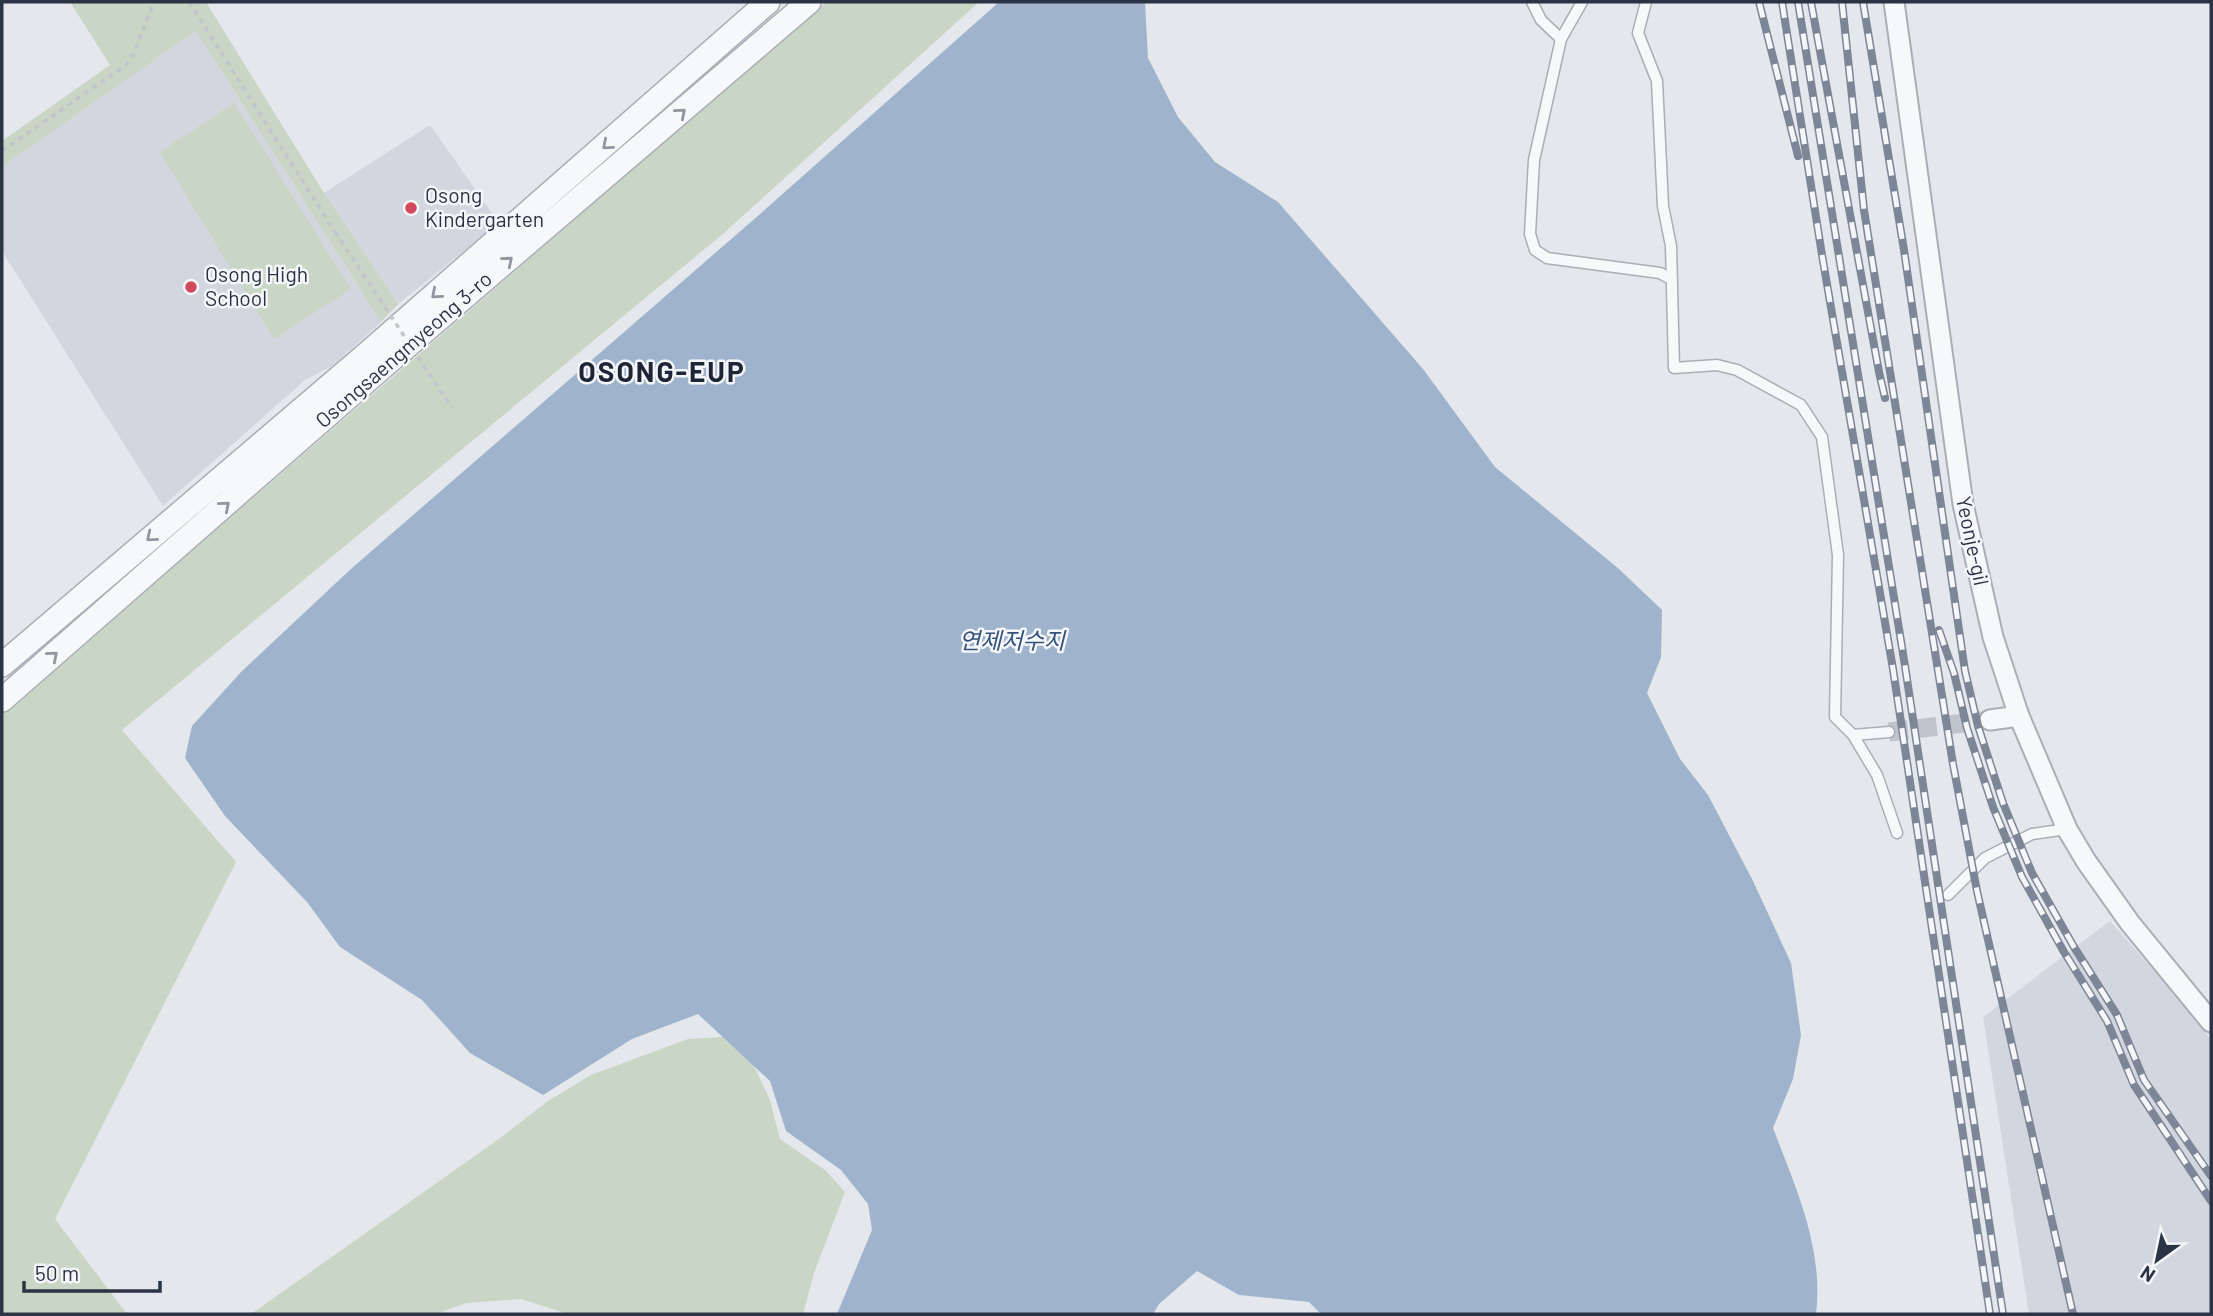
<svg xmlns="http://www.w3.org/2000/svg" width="2213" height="1316" font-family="Barlow,'Noto Sans KR',sans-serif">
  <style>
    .built { fill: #d2d6de }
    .green { fill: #c9d6c5 }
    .water { fill: #9fb4cc }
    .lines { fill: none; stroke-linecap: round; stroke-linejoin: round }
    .minor-tunnel { stroke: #bfc3cb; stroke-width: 19; stroke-dasharray: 19 10; stroke-linecap: butt }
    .service-casing { stroke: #a9aeb7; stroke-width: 13 }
    .minor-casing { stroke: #a9aeb7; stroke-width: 23 }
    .tertiary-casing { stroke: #a9aeb7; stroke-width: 26 }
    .path { stroke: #c2c5cb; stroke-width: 3.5; stroke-dasharray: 5 5; stroke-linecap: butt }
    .service { stroke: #f7f8fa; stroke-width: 10 }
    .minor { stroke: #f7f8fa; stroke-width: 19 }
    .tertiary { stroke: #f7f8fa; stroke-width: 23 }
    .rail-casing { stroke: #7d8696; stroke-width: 8 }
    .rail { stroke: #f4f6f9; stroke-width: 5; stroke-dasharray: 16; stroke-linecap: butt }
    .path-bridge { stroke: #c2c5cb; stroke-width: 3.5; stroke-dasharray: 5 5; stroke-linecap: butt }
    .oneway { stroke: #9196a0 }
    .poi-dot { fill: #d1495b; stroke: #f4f6f9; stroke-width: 2.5 }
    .labels { text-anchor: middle; stroke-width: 5; stroke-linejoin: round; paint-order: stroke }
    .poi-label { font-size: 21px; fill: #2b3445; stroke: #f4f6f9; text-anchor: start }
    .street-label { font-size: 21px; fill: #2b3445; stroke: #f4f6f9 }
    .water-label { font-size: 23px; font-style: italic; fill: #34527a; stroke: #f4f6f9 }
    .district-label { font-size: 28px; font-weight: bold; letter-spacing: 2px; fill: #1d2536; stroke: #f4f6f9 }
  </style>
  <rect width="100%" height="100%" fill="#e4e7ec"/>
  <g class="built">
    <polygon points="196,31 381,322 332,366 305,380 163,506 2,251 2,167"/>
    <polygon points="430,125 499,223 398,304 324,193"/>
    <polygon points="2110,921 2171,990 2211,1040 2211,1314 2029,1314 1983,1017"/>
  </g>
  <g class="green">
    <polygon points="70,2 206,2 324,193 398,304 381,322 196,31 2,167 2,141 110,65"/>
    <polygon points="826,2 979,2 724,233 122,730 236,862 55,1219 127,1314 2,1314 2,715"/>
    <polygon points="234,103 351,289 274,339 160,152"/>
    <polygon points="723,1037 753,1064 770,1100 780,1139 825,1170 845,1192 814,1273 803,1314 568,1314 521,1299 466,1303 436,1314 251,1314 496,1141 548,1101 591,1075 688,1039"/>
  </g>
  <path class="water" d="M999 2H1145L1148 58 1178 117 1215 162 1278 202 1423 369 1495 467 1619 569 1662 610 1661 657 1647 693 1680 759 1708 795 1753 881 1791 963 1801 1035 1793 1079 1773 1128C1796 1188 1824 1249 1816 1314H1321L1309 1302 1239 1295 1197 1271 1159 1304 1153 1314H837L872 1230 868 1204 841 1170 786 1131 770 1081 698 1014 632 1039 543 1095 470 1053 422 1000 340 947 307 902 225 816 185 758 192 726 241 672 352 568 759 215Z"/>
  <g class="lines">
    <polyline class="minor-tunnel" points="1889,732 1990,720"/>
    <defs>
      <g id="service">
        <polyline points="1532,2 1541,20 1561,39"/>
        <polyline points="1582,2 1561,39 1534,160 1530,234 1535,250 1547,258 1660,273 1671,279"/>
        <polyline points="1646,2 1638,33 1657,81 1663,206 1671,246 1674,368 1717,365 1737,370 1801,405 1822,437 1838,555 1835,717 1853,735 1889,732"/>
        <polyline points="1853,735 1877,775 1897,833"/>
        <polyline points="1948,895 1985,858 2032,834 2067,829"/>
      </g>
      <g id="minor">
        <polyline points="1894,2 1963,504 1993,637 2019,716 2067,829 2086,861 2130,923 2211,1022"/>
        <polyline points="1990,720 2019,716"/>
      </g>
      <g id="tertiary">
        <polyline points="2,665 369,352 768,2"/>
        <polyline points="2,700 385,365 809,2"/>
      </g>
    </defs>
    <use href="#service" class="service-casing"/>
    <use href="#minor" class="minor-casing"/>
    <use href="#tertiary" class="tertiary-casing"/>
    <g class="path">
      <polyline points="189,2 335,232"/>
      <polyline points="2,151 126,65 132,57 154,2"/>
    </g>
    <use href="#service" class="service"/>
    <use href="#minor" class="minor"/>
    <use href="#tertiary" class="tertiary"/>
    <defs>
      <g id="rail">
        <polyline points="1759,2 1798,156"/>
        <polyline points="1782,2 1822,255 1893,669 1990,1314"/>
        <polyline points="1798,2 1905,666 2003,1314"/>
        <polyline points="1811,2 1879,372 1885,398"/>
        <polyline points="1842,2 1864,210 1953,764 1977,891 2073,1314"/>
        <polyline points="1863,2 1904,250 1965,671 1978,726 2003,803 2032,873 2074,947 2117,1015 2144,1080 2211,1176"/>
        <polyline points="1939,630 1954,673 1967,728 1993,807 2022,877 2064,952 2107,1021 2134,1085 2211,1201"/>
      </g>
    </defs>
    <use href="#rail" class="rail-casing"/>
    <use href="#rail" class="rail"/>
    <polyline class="path-bridge" points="335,232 452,408"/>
  </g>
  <defs><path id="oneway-chevron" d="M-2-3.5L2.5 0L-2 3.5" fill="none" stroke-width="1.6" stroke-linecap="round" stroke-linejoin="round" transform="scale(1.75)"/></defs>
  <g class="oneway">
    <use href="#oneway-chevron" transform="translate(681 113) rotate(-41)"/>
    <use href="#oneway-chevron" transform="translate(607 145) rotate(139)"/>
    <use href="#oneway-chevron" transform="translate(508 261) rotate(-40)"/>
    <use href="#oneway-chevron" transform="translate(436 294) rotate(139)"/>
    <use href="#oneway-chevron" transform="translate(225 506) rotate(-41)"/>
    <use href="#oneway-chevron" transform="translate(151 537) rotate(140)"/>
    <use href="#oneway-chevron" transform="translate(53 656) rotate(-41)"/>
  </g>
  <g class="poi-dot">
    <circle cx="411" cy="208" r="7"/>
    <circle cx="191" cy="287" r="7"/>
  </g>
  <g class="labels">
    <g class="poi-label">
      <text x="425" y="203">Osong<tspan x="425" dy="24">Kindergarten</tspan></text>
      <text x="205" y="282">Osong High<tspan x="205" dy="24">School</tspan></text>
    </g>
    <g class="street-label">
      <text transform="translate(404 350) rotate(-41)" y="7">Osongsaengmyeong 3-ro</text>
      <text transform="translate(1972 541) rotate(78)" y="7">Yeonje-gil</text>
    </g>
    <g class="water-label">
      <text x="1012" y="649">연제저수지</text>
    </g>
    <g class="district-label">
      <text x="662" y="382">OSONG-EUP</text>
    </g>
  </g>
  <rect width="2213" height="1316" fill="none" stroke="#2b3445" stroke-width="7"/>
  <g transform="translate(2157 1260) rotate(213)" stroke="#f4f6f9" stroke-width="5" paint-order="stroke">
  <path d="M0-5L12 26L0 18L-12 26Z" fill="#2b3445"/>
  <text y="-10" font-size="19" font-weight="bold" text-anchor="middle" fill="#2b3445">N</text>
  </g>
  <path d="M24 1281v10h136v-10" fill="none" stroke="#2b3445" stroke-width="3.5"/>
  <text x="35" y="1281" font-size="21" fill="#2b3445" stroke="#f4f6f9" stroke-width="5" paint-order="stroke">50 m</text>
</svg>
